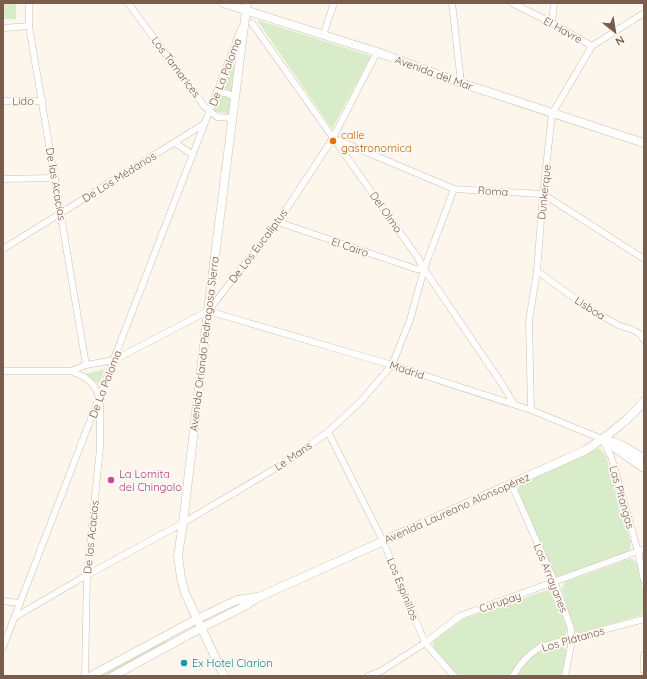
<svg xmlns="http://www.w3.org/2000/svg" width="647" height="679" font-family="Quicksand,sans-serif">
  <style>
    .green { fill: #d8ecc9 }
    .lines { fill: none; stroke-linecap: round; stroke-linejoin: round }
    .minor-casing { stroke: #d1beb0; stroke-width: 7 }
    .tertiary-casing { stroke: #d1beb0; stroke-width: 9 }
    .minor { stroke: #fff; stroke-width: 6 }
    .tertiary { stroke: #fff; stroke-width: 8 }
    .food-dot { fill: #e8710a; stroke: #fffaf3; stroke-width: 1.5 }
    .hotel-dot { fill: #d1479c; stroke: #fffaf3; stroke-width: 1.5 }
    .culture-dot { fill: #0f9aa8; stroke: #fffaf3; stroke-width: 1.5 }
    .labels { text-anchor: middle; stroke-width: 3.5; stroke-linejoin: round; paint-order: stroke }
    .street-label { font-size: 11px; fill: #7a5c4d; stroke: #fffaf3 }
    .food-label { font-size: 11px; fill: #c56008; stroke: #fffaf3; text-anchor: start }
    .hotel-label { font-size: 11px; fill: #b23c85; stroke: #fffaf3; text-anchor: start }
    .culture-label { font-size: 11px; fill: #0d838f; stroke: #fffaf3; text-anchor: start }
  </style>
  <rect width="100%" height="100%" fill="#fdf6ec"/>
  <g class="green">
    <rect x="3" y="3" width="13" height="16"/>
    <polygon points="257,20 371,56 332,129"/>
    <polygon points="238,44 230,114 212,111"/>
    <polygon points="105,369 99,384 85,374"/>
    <polygon points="599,448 606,456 631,543 630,550 626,553 561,577 556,576 554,573 518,491 519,486 522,483"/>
    <path d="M629 559H633C643 566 644 601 644 613L642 615 577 633 575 632 562 590 563 585 565 582Z"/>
    <path d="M550 589 555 594 567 629 566 634 563 637C532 645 526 649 509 676H459L433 648V645L434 640 463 619Z"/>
    <polygon points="166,639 167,642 166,643 107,676 97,676"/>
    <path d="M559 645 563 646 567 652 561 676H517C530 655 536 652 559 645Z"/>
  </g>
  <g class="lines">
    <defs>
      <g id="minor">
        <polyline points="29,3 29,26 86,365"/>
        <polyline points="128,3 204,106 217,117 232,118"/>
        <polyline points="452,3 461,83"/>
        <polyline points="512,3 552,23 592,46"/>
        <polyline points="252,23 418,258 424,269 502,384 514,404"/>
        <polyline points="552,23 554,3"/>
        <polyline points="3,28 29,26"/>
        <polyline points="323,35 334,3"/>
        <path d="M215 96C222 91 228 92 234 98"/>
        <polyline points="3,101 43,101"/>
        <polyline points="333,138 454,189 543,194 644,259"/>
        <polyline points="175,143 193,155"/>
        <polyline points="3,179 55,178"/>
        <polyline points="278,222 416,269 424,269"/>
        <polyline points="3,249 204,124"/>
        <polyline points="537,271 588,308 618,325 633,330 640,334 644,340"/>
        <polyline points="208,311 392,365 531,410 602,439 611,456 638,552 644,580"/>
        <polyline points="3,371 71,371 86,365 114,360 208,311 278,222 333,138 377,52"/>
        <polyline points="71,371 86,378 94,386 100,398 100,448 87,575 85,676"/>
        <polyline points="531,410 529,321 537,271 543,194 552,114 592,46 644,13"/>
        <polyline points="328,432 383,541 425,643 454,676"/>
        <polyline points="511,483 555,583 571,629 571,645 565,676"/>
        <polyline points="3,601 20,603"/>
        <polyline points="15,617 87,575 183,523 283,464 328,432 361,401 392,365 410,320 424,269 454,189"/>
        <polyline points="3,647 241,29"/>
        <polyline points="644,655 644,670"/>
        <polyline points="368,676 381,671 425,643 460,616 644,549"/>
        <path d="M513 676C520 663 528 655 540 647L644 619"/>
      </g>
      <g id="tertiary">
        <polyline points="223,3 377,52 461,83 644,143"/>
        <polyline points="602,439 644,468"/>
        <path d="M607 440C621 443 632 451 644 459"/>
        <polyline points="91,676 197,619 237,600 257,597"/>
        <path d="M113 676 201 628 243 607 259 597 586 450C607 436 628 421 644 401"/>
        <polyline points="224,676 185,593 181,578 178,556 183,523 208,311 247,3"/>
      </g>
    </defs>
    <use href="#minor" class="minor-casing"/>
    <use href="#tertiary" class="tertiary-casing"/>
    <use href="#minor" class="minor"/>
    <use href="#tertiary" class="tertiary"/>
  </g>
  <circle class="food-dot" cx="333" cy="141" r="4"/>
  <circle class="hotel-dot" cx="111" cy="480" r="4"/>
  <circle class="culture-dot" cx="184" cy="663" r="4"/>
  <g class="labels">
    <g class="street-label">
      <text transform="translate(563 30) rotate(29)" y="4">El Havre</text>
      <text transform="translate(176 67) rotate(53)" y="4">Los Tamarices</text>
      <text transform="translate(225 72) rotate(-69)" y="4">De La Paloma</text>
      <text transform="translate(434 73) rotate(20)" y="4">Avenida del Mar</text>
      <text transform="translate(23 101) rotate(-1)" y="4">Lido</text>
      <text transform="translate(119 177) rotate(-32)" y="4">De Los Médanos</text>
      <text transform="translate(56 184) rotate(80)" y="4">De las Acacias</text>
      <text transform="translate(493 191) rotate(4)" y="4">Roma</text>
      <text transform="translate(544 192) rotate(-84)" y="4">Dunkerque</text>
      <text transform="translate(386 212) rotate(55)" y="4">Del Olmo</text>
      <text transform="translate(258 246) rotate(-53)" y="4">De Los Eucaliptus</text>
      <text transform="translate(350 247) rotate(19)" y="4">El Cairo</text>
      <text transform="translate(590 308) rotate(33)" y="4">Lisboa</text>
      <text transform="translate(204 344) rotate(-83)" y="4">Avenida Orlando Pedragosa Sierra</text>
      <text transform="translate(407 370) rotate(18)" y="4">Madrid</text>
      <text transform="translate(105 384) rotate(-69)" y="4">De La Paloma</text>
      <text transform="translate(293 456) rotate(-34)" y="4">Le Mans</text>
      <text transform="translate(622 497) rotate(74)" y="4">Las Pitangas</text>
      <text transform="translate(457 508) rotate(-24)" y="4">Avenida Laureano Alonsopérez</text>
      <text transform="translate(91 537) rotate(-84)" y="4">De las Acacias</text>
      <text transform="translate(551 578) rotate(68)" y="4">Los Arrayanes</text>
      <text transform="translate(403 589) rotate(68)" y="4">Los Espinillos</text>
      <text transform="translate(500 602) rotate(-19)" y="4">Curupay</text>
      <text transform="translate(573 639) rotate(-16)" y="4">Los Plátanos</text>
    </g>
    <g class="food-label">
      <text x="341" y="139">calle<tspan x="341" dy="13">gastronomica</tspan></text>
    </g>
    <g class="hotel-label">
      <text x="119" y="478">La Lomita<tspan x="119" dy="13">del Chingolo</tspan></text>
    </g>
    <g class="culture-label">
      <text x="192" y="667">Ex Hotel Clarion</text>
    </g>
  </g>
  <rect width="647" height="679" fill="none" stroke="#7a5c4d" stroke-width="8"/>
  <g transform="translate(615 32) rotate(150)" stroke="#fffaf3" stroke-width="3" paint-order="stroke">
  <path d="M0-3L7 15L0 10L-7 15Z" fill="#7a5c4d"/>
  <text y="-6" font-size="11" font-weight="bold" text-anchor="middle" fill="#7a5c4d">N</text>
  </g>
</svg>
